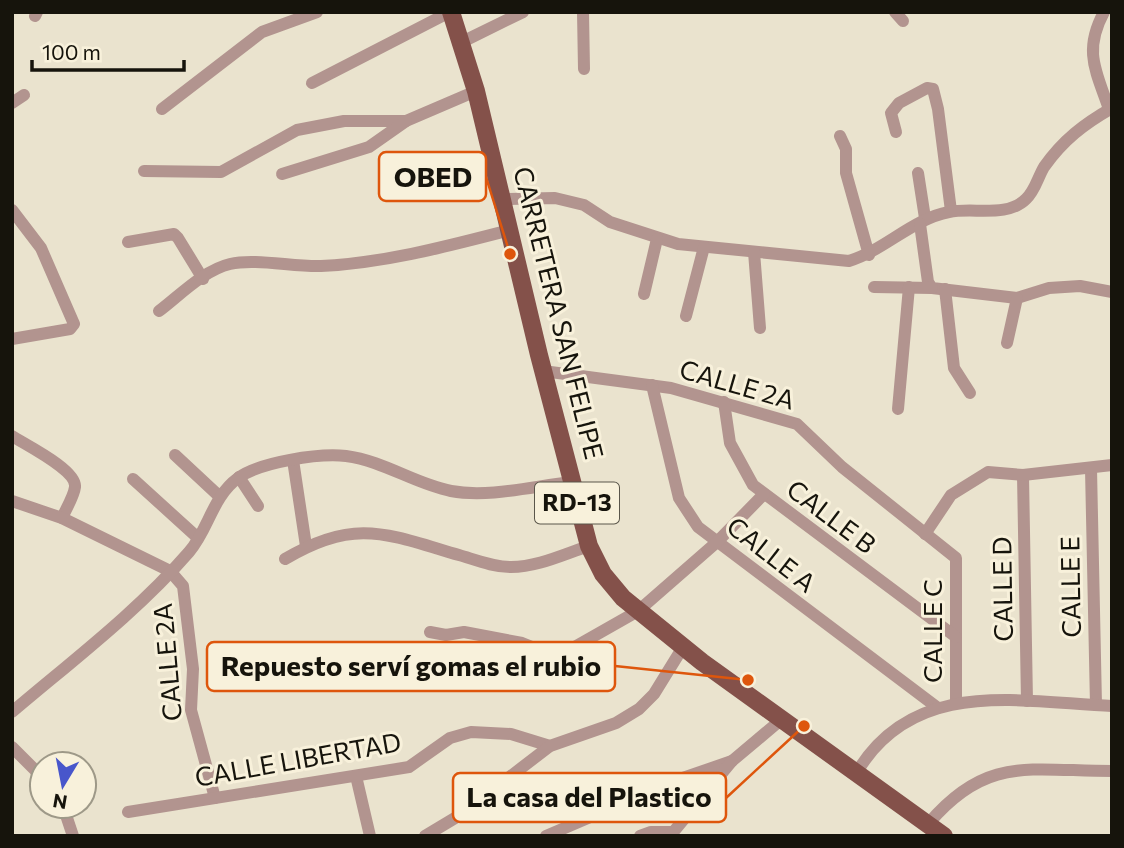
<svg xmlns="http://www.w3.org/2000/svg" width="1124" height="848" font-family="Commissioner,sans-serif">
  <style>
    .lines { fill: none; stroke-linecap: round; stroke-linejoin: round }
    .minor { stroke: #b2948f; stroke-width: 12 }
    .primary { stroke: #84514a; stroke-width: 18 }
    .labels { text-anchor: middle; stroke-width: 6; stroke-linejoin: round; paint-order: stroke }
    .shield { fill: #f8f1db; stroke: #5a564a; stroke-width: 2 }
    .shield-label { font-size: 24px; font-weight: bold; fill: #16140c }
    .street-label { font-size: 26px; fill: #16140c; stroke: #f8f1db }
    .leader { fill: none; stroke: #de560c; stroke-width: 2.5 }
    .callout-dot { fill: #de560c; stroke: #f8f1db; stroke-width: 2.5 }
    .callout { fill: #f8f1db; stroke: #de560c; stroke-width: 2.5 }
    .callout-label { font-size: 28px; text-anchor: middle; font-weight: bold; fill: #16140c }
  </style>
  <rect width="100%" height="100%" fill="#eae3ce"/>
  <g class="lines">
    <g class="minor">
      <polyline points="583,12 584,69"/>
      <polyline points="895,12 903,21"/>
      <path d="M1104 12C1083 51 1096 71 1109 109"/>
      <polyline points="35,16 37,12"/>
      <polyline points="462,42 523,12"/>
      <polyline points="312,83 450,12"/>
      <polyline points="12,103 24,95"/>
      <polyline points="162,109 262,32 317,12"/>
      <polyline points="896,132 891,113 899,103 927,88 933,89 938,109 951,211"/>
      <polyline points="840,136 846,149 846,173 869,255"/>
      <polyline points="144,171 221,172 297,130 344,121 406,121 476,91"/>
      <polyline points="918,173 925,218"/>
      <polyline points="282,174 369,147 406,121"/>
      <polyline points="425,196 465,183 498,177"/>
      <path d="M503 199 555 198 584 205 610 222 678 244 849 261C885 250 912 219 949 212 973 207 1007 218 1026 199 1035 191 1038 177 1044 167 1063 140 1084 124 1112 108"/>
      <polyline points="12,210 41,248 74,324 70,329 12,339"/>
      <polyline points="920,224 928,282 932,288 1017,298 1049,288 1080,286 1112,292"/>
      <polyline points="128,242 174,234 178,238 203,279"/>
      <polyline points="754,252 760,328"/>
      <polyline points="874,287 932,288"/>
      <polyline points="945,289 954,368 970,393"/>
      <polyline points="644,294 657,239"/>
      <path d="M159 311C179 296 204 270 230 264 255 258 293 267 321 266 385 263 448 246 510 230"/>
      <polyline points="686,316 704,247"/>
      <polyline points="1007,343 1017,298"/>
      <polyline points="543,371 671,388 797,424 842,467 956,558 956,703"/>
      <polyline points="652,385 679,498 698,527 938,708"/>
      <polyline points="724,402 730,443 753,485 956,637"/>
      <polyline points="898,409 909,287"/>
      <path d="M12 436C26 445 77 470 75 487 74 496 66 509 62 518"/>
      <polyline points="175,455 219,496"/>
      <polyline points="293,460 306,546"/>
      <polyline points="1091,469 1096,705"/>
      <polyline points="1023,475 1027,701"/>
      <polyline points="239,477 258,506"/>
      <polyline points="133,479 198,538"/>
      <polyline points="12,501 62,518 170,571 183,586 193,669 191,710 215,798"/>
      <polyline points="925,534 951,495 988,472 1023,475 1112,465"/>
      <path d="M285 559C355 517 387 534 459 555 476 560 493 567 511 567 538 567 564 554 589 546"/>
      <polyline points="430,632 446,635 464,632 522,643 557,657 638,611 717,542 764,494"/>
      <path d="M12 712C72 661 138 611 189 552 209 529 212 497 238 478 260 462 319 453 346 456 384 461 415 484 451 491 489 498 534 486 572 482"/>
      <polyline points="12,747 42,777"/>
      <path d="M857 772C914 677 1019 702 1112 706"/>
      <polyline points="356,776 370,836"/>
      <polyline points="63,806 73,836"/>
      <polyline points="128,812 409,767 450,738 471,732 511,734 550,746"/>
      <path d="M929 823C987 755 1030 771 1112 771"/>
      <polyline points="425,836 460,815 550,746 616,723 639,709 654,694 683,647"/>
      <polyline points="546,836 674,781 732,761"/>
      <polyline points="640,836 651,832 673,832"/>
      <polyline points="670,836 732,761 782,719"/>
    </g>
    <polyline class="primary" points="451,12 476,91 539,355 589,546 603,574 623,598 702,662 944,836"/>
  </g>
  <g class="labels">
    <rect class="shield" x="535" y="482.5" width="84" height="41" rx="5"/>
    <g class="shield-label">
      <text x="577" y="511">RD-13</text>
    </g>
    <g class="street-label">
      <text transform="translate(558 313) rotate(76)" y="9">CARRETERA SAN FELIPE</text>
      <text transform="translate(737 385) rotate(16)" y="9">CALLE 2A</text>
      <text transform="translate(831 517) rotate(37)" y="9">CALLE B</text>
      <text transform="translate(771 555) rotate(38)" y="9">CALLE A</text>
      <text transform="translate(1071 587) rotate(-91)" y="9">CALLE E</text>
      <text transform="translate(1003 589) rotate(-91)" y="9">CALLE D</text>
      <text transform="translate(933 631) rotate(-90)" y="9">CALLE C</text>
      <text transform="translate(168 662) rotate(-95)" y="9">CALLE 2A</text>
      <text transform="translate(298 760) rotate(-10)" y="9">CALLE LIBERTAD</text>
    </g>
  </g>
  <path class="leader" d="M510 254L486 177M748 680L615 666M804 726L726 798"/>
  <g class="callout-dot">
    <circle cx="510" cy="254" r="7"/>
    <circle cx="748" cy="680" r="7"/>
    <circle cx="804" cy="726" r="7"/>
  </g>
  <g class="callout">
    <rect x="379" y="152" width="107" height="49" rx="7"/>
    <rect x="207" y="642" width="408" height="49" rx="7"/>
    <rect x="453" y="773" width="273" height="49" rx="7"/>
  </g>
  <g class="callout-label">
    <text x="433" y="187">OBED</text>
    <text x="411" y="676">Repuesto serví gomas el rubio</text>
    <text x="589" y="807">La casa del Plastico</text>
  </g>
  <rect width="1124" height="848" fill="none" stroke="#16140c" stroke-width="28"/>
  <g transform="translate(63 785) rotate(190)"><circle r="33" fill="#f8f1db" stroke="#9e9988" stroke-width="2"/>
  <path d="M0-5L12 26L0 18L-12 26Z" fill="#4856cb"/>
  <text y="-10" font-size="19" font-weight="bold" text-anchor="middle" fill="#16140c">N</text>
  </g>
  <path d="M32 60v10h152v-10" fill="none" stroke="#16140c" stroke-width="3.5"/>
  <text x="42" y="60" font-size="21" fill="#16140c" stroke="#f8f1db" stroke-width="5" paint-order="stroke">100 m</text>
</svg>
